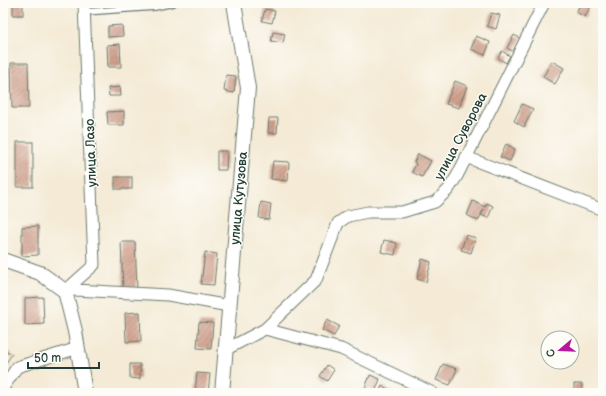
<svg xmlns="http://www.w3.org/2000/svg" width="606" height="396" font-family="'Balsamiq Sans',sans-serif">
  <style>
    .building { fill: url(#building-hatch) }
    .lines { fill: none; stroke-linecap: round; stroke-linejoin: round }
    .service-casing { stroke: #6a7a6c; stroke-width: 8 }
    .minor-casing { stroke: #6a7a6c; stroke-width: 13 }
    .tertiary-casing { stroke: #6a7a6c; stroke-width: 16 }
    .service { stroke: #fff; stroke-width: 5.5 }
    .minor { stroke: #fff; stroke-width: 11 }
    .tertiary { stroke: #fff; stroke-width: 14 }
    .labels { text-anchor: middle; stroke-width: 3; stroke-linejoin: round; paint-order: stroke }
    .street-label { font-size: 13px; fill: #1f3d34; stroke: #fdfcf7 }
  </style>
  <defs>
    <pattern id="building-hatch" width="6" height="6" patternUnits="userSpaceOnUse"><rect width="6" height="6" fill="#cf9f8b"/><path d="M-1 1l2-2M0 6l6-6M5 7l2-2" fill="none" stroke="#a78372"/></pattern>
  </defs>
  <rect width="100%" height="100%" fill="#fdfcf7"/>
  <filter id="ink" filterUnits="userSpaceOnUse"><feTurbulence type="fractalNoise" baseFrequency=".025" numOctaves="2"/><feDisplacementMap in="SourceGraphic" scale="8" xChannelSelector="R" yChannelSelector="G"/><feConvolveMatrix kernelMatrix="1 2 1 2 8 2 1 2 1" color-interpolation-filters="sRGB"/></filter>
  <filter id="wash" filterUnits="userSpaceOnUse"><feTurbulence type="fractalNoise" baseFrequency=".012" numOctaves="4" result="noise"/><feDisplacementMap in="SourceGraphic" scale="16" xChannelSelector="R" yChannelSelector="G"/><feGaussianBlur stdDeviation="0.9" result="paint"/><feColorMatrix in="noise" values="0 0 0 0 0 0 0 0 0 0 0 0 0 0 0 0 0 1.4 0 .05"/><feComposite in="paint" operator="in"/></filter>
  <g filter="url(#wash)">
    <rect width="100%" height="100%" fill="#f4ead5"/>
    <g id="blocks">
      <g class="building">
        <rect x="13" y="3" width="10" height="12"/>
        <polygon points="581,3 591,5 585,17 576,12"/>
        <polygon points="265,9 275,11 272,23 262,21"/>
        <polygon points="491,13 500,15 496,29 487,26"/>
        <polygon points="122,25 123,36 108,37 108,26"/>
        <polygon points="273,32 285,34 283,43 271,41"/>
        <polygon points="514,35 521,39 514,52 507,48"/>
        <polygon points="476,36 490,42 485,55 471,49"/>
        <polygon points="120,44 121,67 108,67 107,45"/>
        <polygon points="502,51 510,56 506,63 498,58"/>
        <polygon points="552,61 564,68 555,84 543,77"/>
        <polygon points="11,63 28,63 29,108 12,108"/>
        <polygon points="226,75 236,76 234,93 224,91"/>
        <polygon points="455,81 467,86 459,108 446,104"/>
        <polygon points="120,87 121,96 109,96 108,88"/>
        <polygon points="522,104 533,109 524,127 514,121"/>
        <polygon points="124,111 124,125 108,125 107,112"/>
        <polygon points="269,118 278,118 277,133 268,133"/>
        <rect x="17" y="142" width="16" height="45"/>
        <polygon points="506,144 515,149 510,161 500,157"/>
        <polygon points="217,151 227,151 226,170 217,170"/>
        <polygon points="418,154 431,161 422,177 412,172 416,164 414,162"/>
        <polygon points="273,161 289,162 288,181 271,179"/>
        <rect x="115" y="177" width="17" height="12"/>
        <polygon points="473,201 485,207 487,203 493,206 488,218 481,215 484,209 478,221 467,215"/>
        <polygon points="261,202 271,204 269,220 259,218"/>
        <polygon points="38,226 38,255 22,256 22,227"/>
        <polygon points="466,235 476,238 471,253 461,250"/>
        <polygon points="384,240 397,243 395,255 381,252"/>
        <polygon points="121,242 135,242 137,288 123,289"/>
        <polygon points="205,252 217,254 214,285 201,284"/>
        <polygon points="422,259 431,262 426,282 417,279"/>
        <polygon points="43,297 44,324 25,325 25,298"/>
        <polygon points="140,312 141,341 126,342 125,313"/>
        <polygon points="327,320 339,326 334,336 322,330"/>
        <polygon points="199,322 213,323 211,349 197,348"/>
        <polygon points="3,349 12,354 6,363 3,361"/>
        <polygon points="130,364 140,364 140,379 130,378"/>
        <polygon points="443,364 457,369 450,385 436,380"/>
        <polygon points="327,365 334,370 327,381 320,376"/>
        <polygon points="197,373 210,374 208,393 195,393"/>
        <polygon points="370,375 380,379 375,392 365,388"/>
        <rect x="574" y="384" width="8" height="9"/>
        <polygon points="382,386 393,391 392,393 379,393"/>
      </g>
    </g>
  </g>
  <g filter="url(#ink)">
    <use href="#blocks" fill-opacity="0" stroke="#6a7a6c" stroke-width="1"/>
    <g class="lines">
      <defs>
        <polyline id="service" points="84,12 155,7 173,3"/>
        <g id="minor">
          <polyline points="466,157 603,210"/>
          <polyline points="65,291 94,265 84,3"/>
          <polyline points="65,291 75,290 168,295 229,306"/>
          <polyline points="265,329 341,349 433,393"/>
          <polyline points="225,350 265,329 316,280 338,223 348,216 368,212 402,212 435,202 448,190 457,176 544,3"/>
          <polyline points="3,388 17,367 78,348"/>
        </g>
        <g id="tertiary">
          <polyline points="3,260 40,273 65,291 75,331 85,393"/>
          <polyline points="222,393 248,88 234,3"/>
        </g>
      </defs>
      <use href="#service" class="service-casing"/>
      <use href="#minor" class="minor-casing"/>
      <use href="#tertiary" class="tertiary-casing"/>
      <use href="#service" class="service"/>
      <use href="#minor" class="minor"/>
      <use href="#tertiary" class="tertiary"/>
    </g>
  </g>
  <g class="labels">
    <g class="street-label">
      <text transform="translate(460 136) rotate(-62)" y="5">улица Суворова</text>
      <text transform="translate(90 153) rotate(-92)" y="5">улица Лазо</text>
      <text transform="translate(238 198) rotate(-85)" y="5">улица Кутузова</text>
    </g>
  </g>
  <rect width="606" height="396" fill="none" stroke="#fdfcf7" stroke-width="16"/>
  <g transform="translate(560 350) rotate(251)"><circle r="19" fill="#fdfcf7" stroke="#a4b0a9"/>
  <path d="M0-3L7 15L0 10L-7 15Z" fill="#b5179e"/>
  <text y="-6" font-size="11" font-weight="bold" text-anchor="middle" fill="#1f3d34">С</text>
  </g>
  <path d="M28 362v6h71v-6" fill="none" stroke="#1f3d34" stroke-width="2"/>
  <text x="34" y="362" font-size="12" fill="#1f3d34" stroke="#fdfcf7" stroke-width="3" paint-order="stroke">50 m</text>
</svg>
